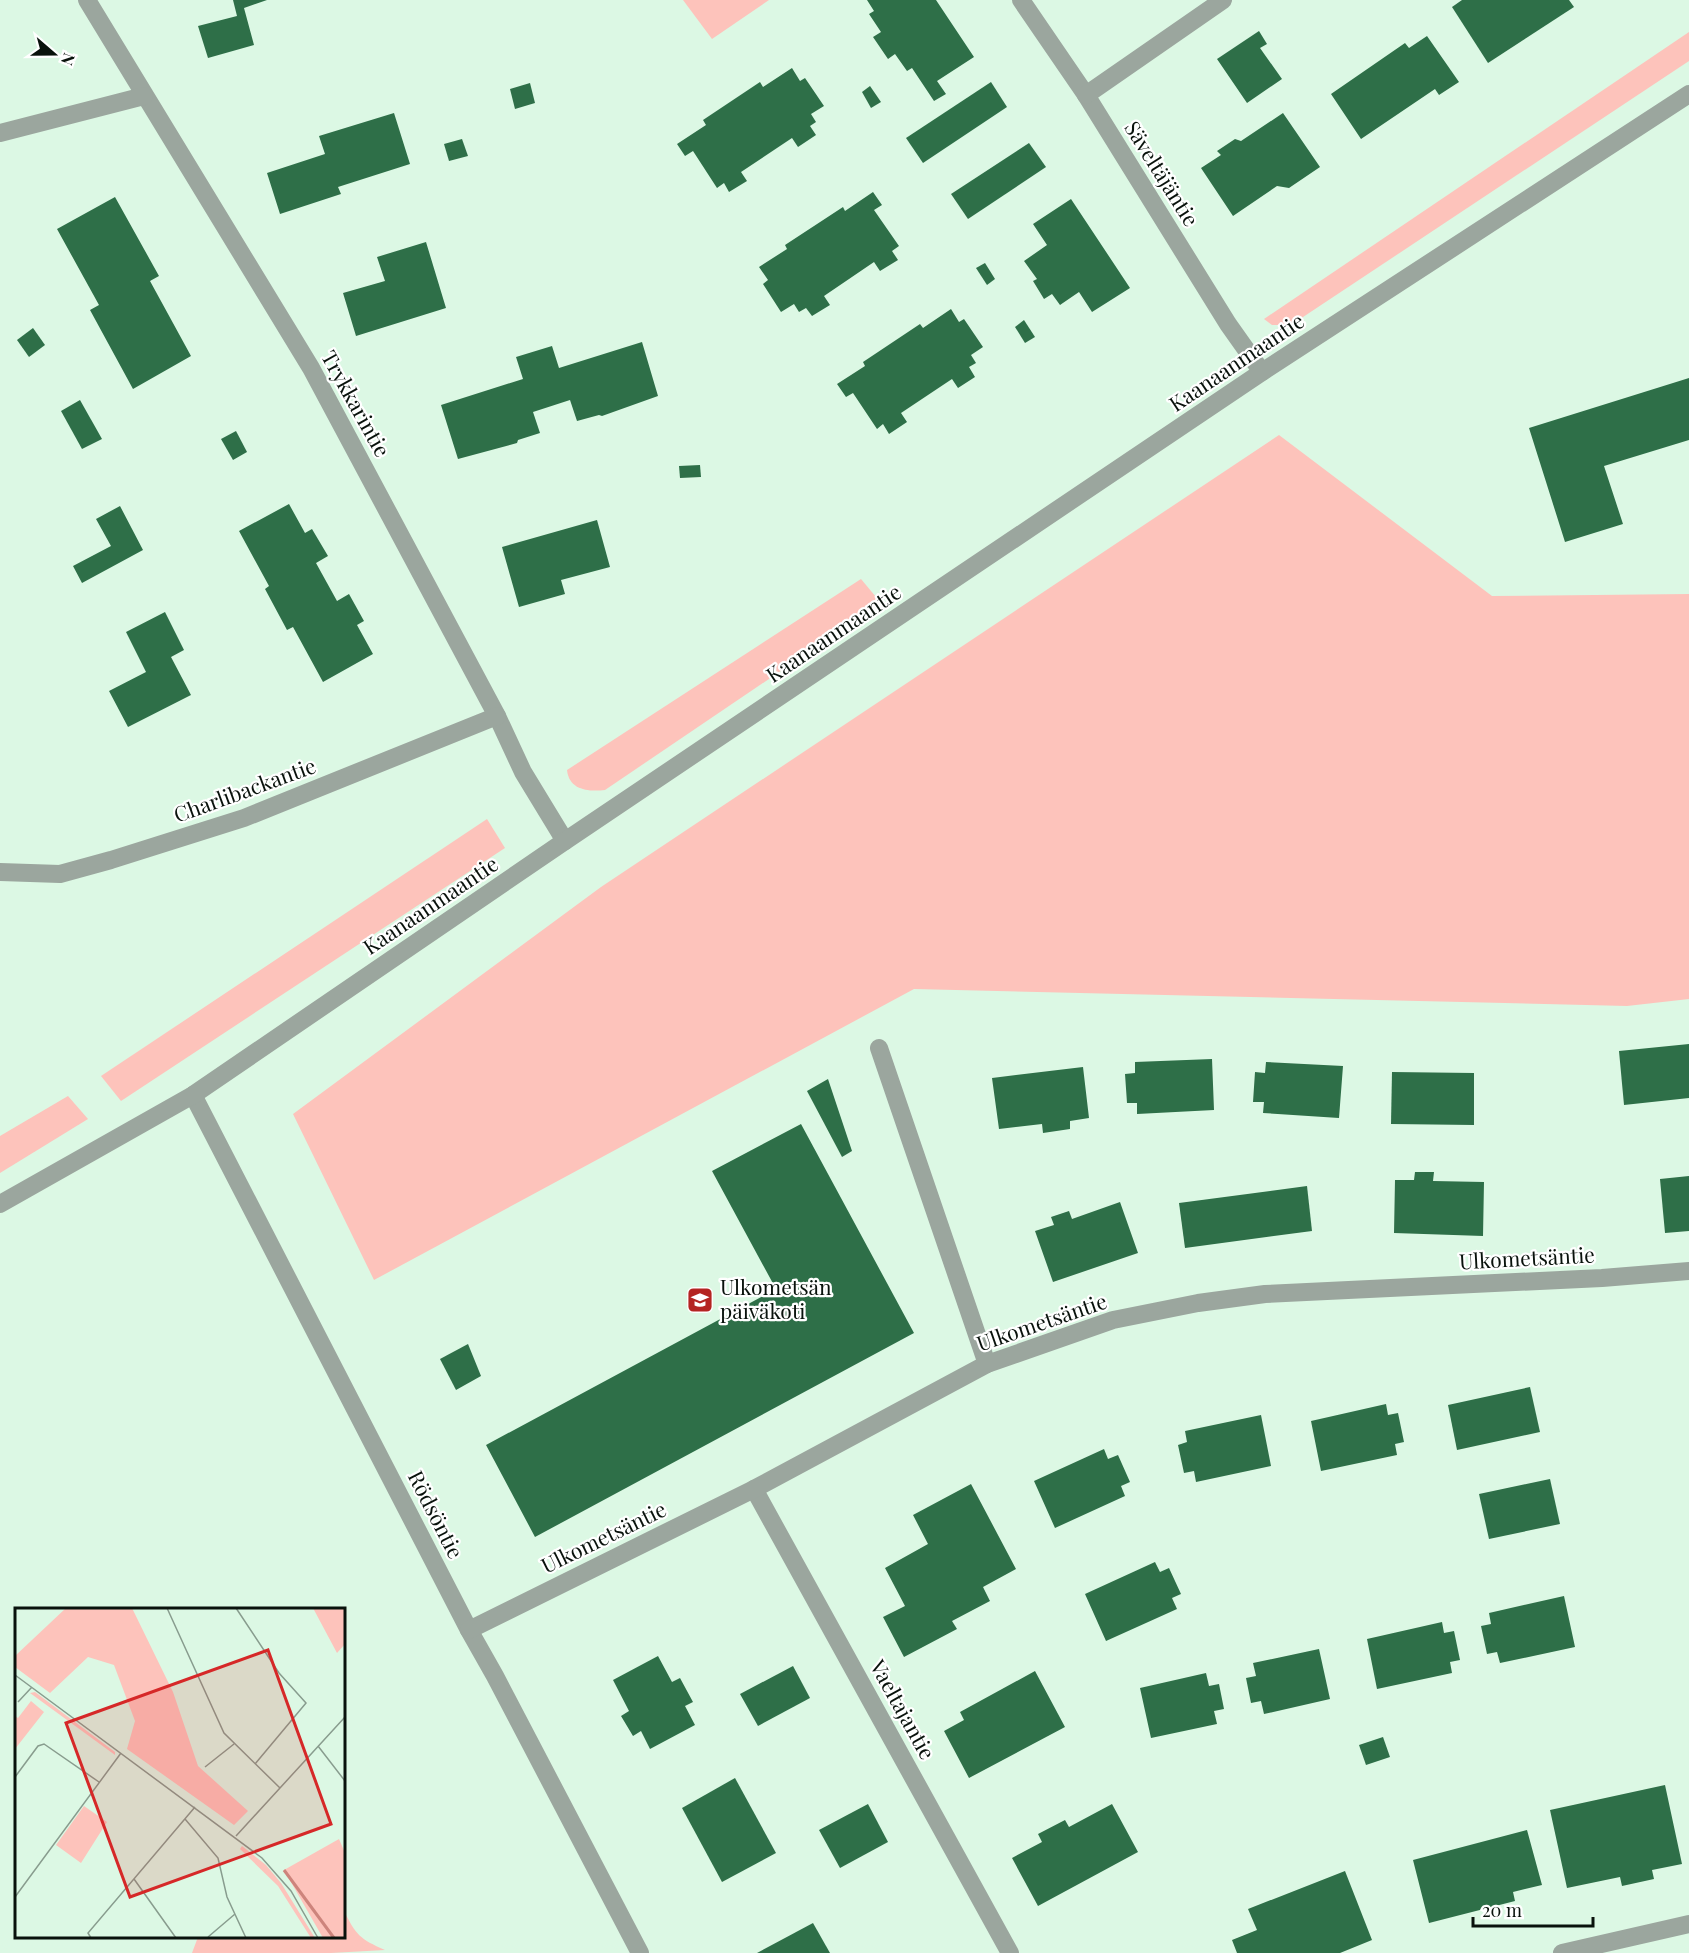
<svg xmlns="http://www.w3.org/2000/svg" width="1689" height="1953" font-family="'Playfair Display',serif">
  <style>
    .green { fill: #fdc3bb }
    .building { fill: #2e6f48 }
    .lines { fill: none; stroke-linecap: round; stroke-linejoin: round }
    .minor { stroke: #9ba69e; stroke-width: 18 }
    .labels { text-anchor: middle; stroke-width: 4.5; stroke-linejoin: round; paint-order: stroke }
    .street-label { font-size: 21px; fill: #09120c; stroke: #fff }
    .poi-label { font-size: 21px; fill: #09120c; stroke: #fff; text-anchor: start }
    .inset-river { fill: none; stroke: #cd847c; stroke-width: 3 }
    .inset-road { fill: none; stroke: #889c8e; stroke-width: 1.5 }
    .view { fill: #d62828; fill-opacity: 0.15; stroke: #d62828; stroke-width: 3 }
    .inset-edge { fill: none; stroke: #09120c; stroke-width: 3 }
  </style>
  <rect width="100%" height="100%" fill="#dcf8e4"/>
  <g class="green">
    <polygon points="683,0 769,0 712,39"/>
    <polygon points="1689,32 1689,61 1291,325 1272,325 1264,319"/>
    <polygon points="1279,435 1492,596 1689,594 1689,999 1627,1006 914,989 374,1280 293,1114 601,887"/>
    <path d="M861 579 881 603 605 790C588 792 569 790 567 770Z"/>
    <polygon points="487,819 505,848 121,1101 101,1076"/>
    <polygon points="68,1096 88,1119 0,1173 0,1136"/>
    <path d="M344 1911C356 1935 360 1939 385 1950L331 1953H192L198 1937 344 1936Z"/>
  </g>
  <g class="building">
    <polygon points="233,0 267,0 244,8 254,45 208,58 198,26 237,16"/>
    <polygon points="867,0 936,0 974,57 937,81 946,94 934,101 912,68 907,71 895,54 888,59 873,37 881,32 869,14 874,11"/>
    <polygon points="1462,0 1569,0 1574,7 1488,63 1452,7"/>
    <polygon points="1259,31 1267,44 1260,48 1282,79 1247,103 1217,59"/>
    <polygon points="1427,36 1459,82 1439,95 1435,89 1361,139 1331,94 1405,43 1409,48"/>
    <polygon points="792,68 800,81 805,78 824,106 811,114 816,122 810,126 816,135 798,147 792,138 741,172 747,181 729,192 724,183 717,188 693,151 685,156 677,144 706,125 703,120 760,82 763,87"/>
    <polygon points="991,82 1007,107 923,163 906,138"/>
    <polygon points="530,83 535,103 515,109 510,89"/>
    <polygon points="870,86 881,102 871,108 862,92"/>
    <polygon points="394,113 410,164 338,187 341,194 280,214 267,173 325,154 319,136"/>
    <polygon points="1283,113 1320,167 1289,188 1277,186 1233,216 1201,168 1221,155 1217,151 1235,139 1241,141"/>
    <polygon points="462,139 468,156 449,161 444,144"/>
    <polygon points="1029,143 1046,167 968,219 951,194"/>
    <polygon points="873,192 882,205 874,210 899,246 892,251 898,260 880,271 874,262 824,296 830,305 812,316 806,308 799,312 794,304 781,312 763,284 768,280 759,267 787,249 785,245 843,207 845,211"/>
    <polygon points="115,197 159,276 150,281 191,356 133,389 90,310 99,305 57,229"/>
    <polygon points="1071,199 1130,288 1092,312 1079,292 1060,305 1052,294 1044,299 1033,281 1037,279 1024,261 1047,245 1033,224"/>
    <polygon points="426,242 446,308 356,336 343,293 385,281 377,257"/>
    <polygon points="985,263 995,279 987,285 976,268"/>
    <polygon points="951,309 959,322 964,319 983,347 971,355 976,363 969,367 975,377 958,388 952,379 901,413 907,422 889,434 883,424 877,429 853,393 846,397 837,384 865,366 863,362 920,324 923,328"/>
    <polygon points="1024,320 1035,337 1025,343 1015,327"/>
    <polygon points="33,328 45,345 29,357 17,340"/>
    <polygon points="642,342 658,396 602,416 599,415 577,421 570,400 533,412 540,433 518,440 517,443 458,459 441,405 523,379 516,357 552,346 559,368"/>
    <polygon points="1689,378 1689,440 1604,466 1623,524 1565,542 1529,428"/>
    <polygon points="80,400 102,439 82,449 61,411"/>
    <polygon points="236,431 247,452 233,460 221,439"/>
    <polygon points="700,465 701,477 680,478 679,466"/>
    <polygon points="289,504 305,533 312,529 328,556 316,563 337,601 349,594 364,621 357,625 373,654 323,682 293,627 287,630 265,589 269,586 239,531"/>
    <polygon points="120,506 143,550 82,583 73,566 111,546 96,519"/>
    <polygon points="597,520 610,567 561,580 565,594 519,607 502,547"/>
    <polygon points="165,612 184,650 171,657 191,695 128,727 109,691 146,672 126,632"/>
    <polygon points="1689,1044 1689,1098 1624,1105 1619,1051"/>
    <polygon points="1212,1059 1214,1110 1137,1114 1137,1103 1127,1103 1125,1074 1135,1073 1135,1062"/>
    <polygon points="1266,1062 1343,1066 1339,1118 1263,1113 1264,1102 1253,1102 1255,1072 1265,1073"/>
    <polygon points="1083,1067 1089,1118 1070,1121 1070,1129 1043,1133 1042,1124 999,1129 992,1078"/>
    <polygon points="1392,1072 1474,1073 1474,1125 1391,1124"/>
    <polygon points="828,1079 852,1151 842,1157 807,1091"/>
    <polygon points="801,1124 914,1333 535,1537 486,1445 776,1289 712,1171"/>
    <polygon points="1415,1172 1434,1172 1433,1181 1484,1182 1483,1236 1394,1233 1395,1180 1414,1180"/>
    <polygon points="1689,1176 1689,1231 1665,1233 1660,1179"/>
    <polygon points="1307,1186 1312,1231 1185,1248 1179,1203"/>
    <polygon points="1120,1202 1138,1253 1053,1282 1035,1231 1054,1225 1051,1217 1069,1211 1072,1219"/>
    <polygon points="468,1344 481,1376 456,1390 440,1359"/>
    <polygon points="1530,1387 1540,1432 1457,1450 1448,1405"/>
    <polygon points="1386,1404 1388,1415 1398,1413 1404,1442 1395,1444 1397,1455 1321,1471 1311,1421"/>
    <polygon points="1261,1415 1271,1466 1196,1482 1194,1471 1184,1473 1178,1445 1187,1442 1185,1431"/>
    <polygon points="1104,1449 1108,1459 1118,1455 1130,1482 1121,1486 1125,1496 1055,1528 1034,1481"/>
    <polygon points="1550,1479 1560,1524 1489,1539 1479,1494"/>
    <polygon points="971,1484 1016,1569 983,1587 990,1601 952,1621 957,1629 904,1657 883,1617 905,1606 885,1568 928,1544 913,1515"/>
    <polygon points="1155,1562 1160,1572 1169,1568 1181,1594 1172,1598 1177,1609 1106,1641 1085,1594"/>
    <polygon points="1564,1596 1575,1647 1500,1663 1497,1652 1487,1654 1481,1626 1491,1624 1489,1613"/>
    <polygon points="1442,1622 1444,1633 1454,1631 1460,1660 1450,1662 1452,1673 1377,1689 1367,1639"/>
    <polygon points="1319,1649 1330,1699 1264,1714 1261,1701 1251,1703 1246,1678 1256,1676 1253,1663"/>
    <polygon points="658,1656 672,1682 680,1678 693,1702 685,1706 695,1725 650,1749 641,1731 633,1736 621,1716 629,1711 613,1680"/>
    <polygon points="793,1666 810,1698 758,1726 740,1694"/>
    <polygon points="1035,1671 1065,1727 969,1778 944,1731 964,1720 960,1712"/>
    <polygon points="1206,1673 1209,1686 1219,1684 1224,1709 1214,1711 1217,1724 1151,1738 1140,1688"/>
    <polygon points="1383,1737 1390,1757 1366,1765 1359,1745"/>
    <polygon points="735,1778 776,1853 722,1882 682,1808"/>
    <polygon points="1665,1785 1682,1864 1652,1870 1654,1879 1622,1886 1620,1877 1567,1888 1550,1810"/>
    <polygon points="868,1804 888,1842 840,1868 819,1830"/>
    <polygon points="1112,1804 1138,1852 1038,1906 1012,1858 1042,1842 1038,1834 1065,1820 1069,1827"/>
    <polygon points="1527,1830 1542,1885 1513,1892 1515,1901 1429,1923 1413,1860"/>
    <polygon points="1345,1871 1372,1940 1340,1953 1237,1953 1232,1940 1257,1930 1248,1909"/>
    <polygon points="813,1923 830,1953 757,1953"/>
  </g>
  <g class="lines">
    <g class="minor">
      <polyline points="87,0 311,368 497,716 523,772 565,841"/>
      <polyline points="1021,0 1086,95 1228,324 1262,372"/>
      <polyline points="1086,95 1223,0"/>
      <polyline points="0,133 144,96"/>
      <polyline points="0,872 60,874 111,860 244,818 497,716"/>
      <polyline points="879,1048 987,1364"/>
      <polyline points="193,1095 469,1630 495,1676 640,1953"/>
      <polyline points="0,1204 193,1095 565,841 1262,372 1689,94"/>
      <polyline points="754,1489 1010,1953"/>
      <polyline points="469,1630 754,1489 987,1364 1113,1320 1198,1303 1265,1294 1602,1278 1689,1271"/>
      <polyline points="1562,1953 1689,1924"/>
    </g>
  </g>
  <defs>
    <symbol id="school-square" viewBox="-11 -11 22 22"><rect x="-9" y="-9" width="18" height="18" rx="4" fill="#b42422" stroke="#fff"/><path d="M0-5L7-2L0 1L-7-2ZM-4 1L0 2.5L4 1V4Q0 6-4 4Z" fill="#fff"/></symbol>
  </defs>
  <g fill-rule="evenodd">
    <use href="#school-square" x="685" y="1285" width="30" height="30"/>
  </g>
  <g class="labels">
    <g class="street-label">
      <text transform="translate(1161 174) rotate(58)" y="7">Säveltäjäntie</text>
      <text transform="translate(1237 363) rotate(-34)" y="7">Kaanaanmaantie</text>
      <text transform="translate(355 404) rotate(61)" y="7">Trykkarintie</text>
      <text transform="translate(834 634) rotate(-34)" y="7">Kaanaanmaantie</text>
      <text transform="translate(245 791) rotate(-20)" y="7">Charlibackantie</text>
      <text transform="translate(431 906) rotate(-34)" y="7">Kaanaanmaantie</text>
      <text transform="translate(1527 1259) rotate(-3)" y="7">Ulkometsäntie</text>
      <text transform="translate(1042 1323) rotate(-19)" y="7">Ulkometsäntie</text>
      <text transform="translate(435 1515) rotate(63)" y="7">Rödsöntie</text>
      <text transform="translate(604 1538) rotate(-26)" y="7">Ulkometsäntie</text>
      <text transform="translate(902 1710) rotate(61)" y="7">Vaeltajantie</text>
    </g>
    <g class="poi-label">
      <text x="720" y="1295">Ulkometsän<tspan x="720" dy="24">päiväkoti</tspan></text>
    </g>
  </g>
  <g transform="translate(15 1608)">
    <rect width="330" height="330" fill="#dcf8e4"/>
    <path d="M51 0H117L158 84 183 158 233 203 219 217 112 141 120 113 99 57 73 49 35 85 0 59V48ZM298 0H330V36L322 45ZM20 84 100 144V147L15 85ZM16 93 29 104 0 141V108L3 110ZM69 198 92 214 66 255 41 237ZM324 231 330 245V330H308L269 262ZM227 238 251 257 266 275 300 330H296L263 278 225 241Z" fill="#fdc3bb"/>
    <path class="inset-river" d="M269 262 319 330"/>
    <path class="inset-road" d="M152 0 209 125 265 180M221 0 264 65 291 95 240 156M0 67 247 250 276 283 303 330M3 94 17 79M303 138 330 173M190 159 219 136M0 169 23 138 29 136 84 174M170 211 203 250 212 289 231 330M221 228 330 109M119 271 161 330M0 289 106 145M193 329 220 306M76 330 73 325 180 199"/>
    <path class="view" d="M253 42 316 216 115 289 51 115Z"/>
    <rect width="330" height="330" class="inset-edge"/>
  </g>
  <g transform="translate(54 54) rotate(110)" stroke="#ffffff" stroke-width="4.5" paint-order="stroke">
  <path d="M0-4.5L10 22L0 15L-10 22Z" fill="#09120c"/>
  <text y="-9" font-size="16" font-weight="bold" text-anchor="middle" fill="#09120c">N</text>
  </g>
  <path d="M1473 1917v9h120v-9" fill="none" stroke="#09120c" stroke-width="3"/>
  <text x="1482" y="1917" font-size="18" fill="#09120c" stroke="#ffffff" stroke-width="4.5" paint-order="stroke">20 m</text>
</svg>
